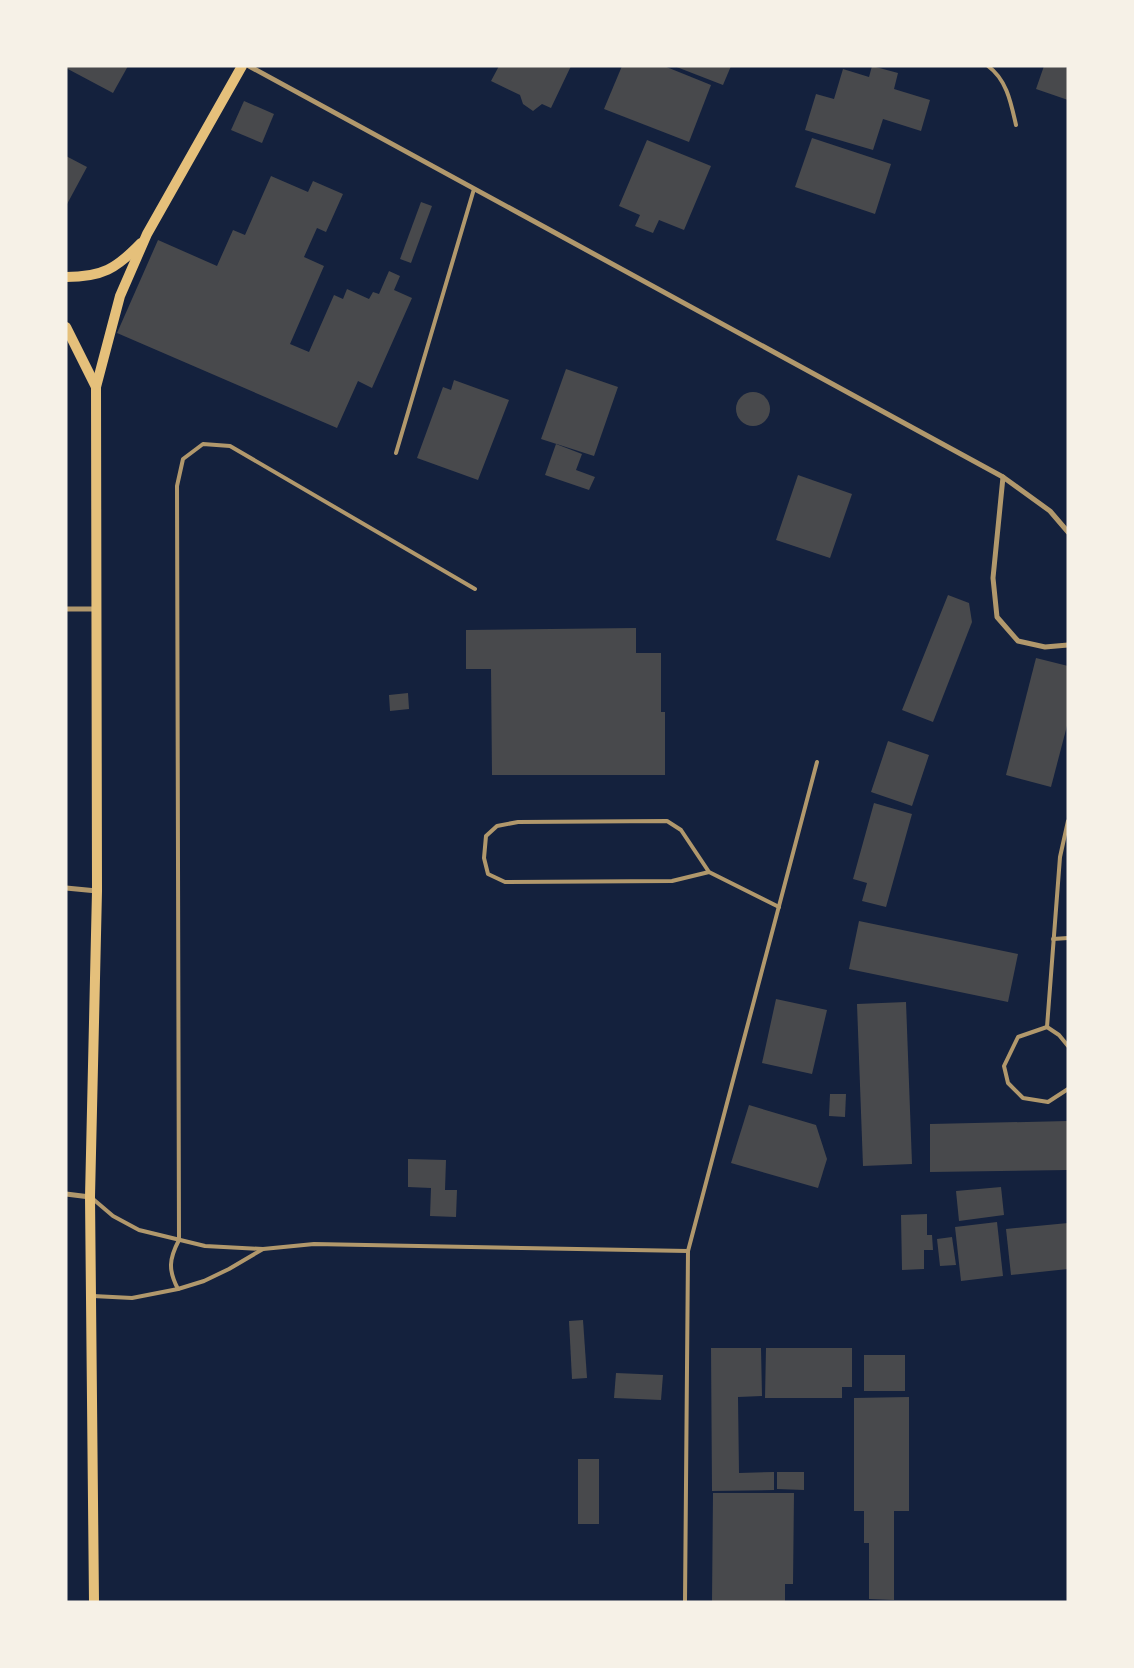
<svg xmlns="http://www.w3.org/2000/svg" width="1134" height="1668" font-family="Literata,serif">
  <style>
    .building { fill: #48494c }
    .lines { fill: none; stroke-linecap: round; stroke-linejoin: round }
    .service { stroke: #b1986c; stroke-width: 4 }
    .minor { stroke: #b1986c; stroke-width: 5 }
    .secondary { stroke: #e5c07b; stroke-width: 10 }
  </style>
  <rect width="100%" height="100%" fill="#14213d"/>
  <g class="building">
    <polygon points="66,66 128,66 113,93 66,68"/>
    <polygon points="499,66 571,66 551,108 542,104 533,111 523,104 520,95 491,81"/>
    <polygon points="622,66 664,66 711,85 689,142 604,109"/>
    <polygon points="674,66 731,66 723,85"/>
    <polygon points="872,66 898,73 894,89 930,100 921,131 883,119 873,150 805,130 816,94 834,99 843,69 869,77"/>
    <polygon points="1044,66 1062,66 1068,68 1068,100 1036,89"/>
    <polygon points="244,101 274,114 262,143 231,130"/>
    <polygon points="812,138 891,164 875,214 795,187"/>
    <polygon points="647,140 711,166 684,230 659,220 653,233 635,226 640,215 619,206"/>
    <polygon points="66,156 87,167 66,206"/>
    <polygon points="271,176 308,192 313,181 343,194 326,232 317,228 304,257 324,266 290,344 309,352 334,295 343,299 347,289 369,299 373,292 379,294 389,271 400,276 394,290 412,298 372,388 358,381 337,428 117,333 158,240 217,266 233,230 245,235"/>
    <polygon points="421,202 432,206 411,263 400,259"/>
    <polygon points="566,369 618,387 594,456 541,439"/>
    <polygon points="454,380 509,400 478,480 417,458 443,387 451,390"/>
    <circle cx="753" cy="409" r="17"/>
    <polygon points="556,444 582,454 576,470 595,477 589,490 545,475"/>
    <polygon points="798,475 852,494 830,558 776,540"/>
    <polygon points="948,595 969,603 972,622 933,722 902,710"/>
    <polygon points="636,628 636,653 661,653 661,712 665,712 665,775 492,775 491,669 466,669 466,630"/>
    <polygon points="1036,658 1068,666 1068,722 1051,787 1006,775"/>
    <polygon points="408,693 409,709 390,711 389,695"/>
    <polygon points="888,741 929,755 912,806 871,792"/>
    <polygon points="874,803 912,814 886,907 862,901 867,883 853,879"/>
    <polygon points="859,921 1018,954 1008,1002 849,969"/>
    <polygon points="776,999 827,1010 812,1074 762,1063"/>
    <polygon points="906,1002 912,1164 863,1166 857,1004"/>
    <polygon points="830,1094 846,1094 845,1117 829,1116"/>
    <polygon points="749,1105 816,1125 827,1159 818,1188 731,1163"/>
    <polygon points="1068,1121 1068,1170 930,1172 930,1124"/>
    <polygon points="408,1159 446,1160 445,1190 457,1190 456,1217 430,1216 431,1188 408,1187"/>
    <polygon points="1001,1187 1004,1215 959,1221 956,1191"/>
    <polygon points="927,1214 927,1235 932,1235 933,1250 924,1250 924,1269 902,1270 901,1215"/>
    <polygon points="997,1222 1003,1276 961,1281 955,1227"/>
    <polygon points="1068,1223 1068,1269 1011,1275 1006,1229"/>
    <polygon points="952,1237 956,1265 940,1266 937,1239"/>
    <polygon points="583,1320 587,1378 572,1379 569,1321"/>
    <polygon points="711,1348 761,1348 762,1396 738,1397 739,1473 774,1472 774,1490 712,1491"/>
    <polygon points="766,1348 852,1348 852,1387 842,1387 842,1398 765,1398"/>
    <rect x="864" y="1355" width="41" height="36"/>
    <polygon points="616,1373 663,1375 661,1400 614,1398"/>
    <polygon points="909,1397 909,1511 894,1511 894,1600 869,1599 869,1543 864,1543 864,1511 854,1511 854,1398"/>
    <rect x="578" y="1459" width="21" height="65"/>
    <polygon points="777,1472 804,1472 804,1490 777,1489"/>
    <polygon points="713,1493 794,1493 793,1584 785,1584 785,1602 712,1602"/>
  </g>
  <g class="lines">
    <g class="service">
      <path d="M988 66C1007 80 1011 103 1016 125"/>
      <polyline points="396,453 474,189"/>
      <polyline points="709,872 672,881 505,882 488,874 484,858 486,836 497,826 518,822 667,821 681,830 709,872 779,907"/>
      <polyline points="1053,939 1068,938"/>
      <polyline points="1047,1027 1060,857 1068,821"/>
      <polyline points="1047,1027 1018,1037 1004,1066 1008,1083 1023,1098 1048,1102 1068,1089"/>
      <polyline points="1047,1027 1059,1035 1068,1046"/>
      <polyline points="93,1199 113,1216 139,1230 205,1246 263,1249 314,1244 688,1251"/>
      <path d="M178 1289C168 1270 169 1259 179 1240L177 486 183 459 203 444 230 446 475 589"/>
      <polyline points="93,1296 132,1298 178,1289 204,1281 229,1269 263,1249"/>
      <polyline points="685,1602 688,1251 817,762"/>
    </g>
    <g class="minor">
      <polyline points="249,66 1003,477 1050,511 1068,532"/>
      <polyline points="1003,477 993,578 997,617 1018,641 1045,647 1068,645"/>
      <polyline points="66,609 96,609"/>
      <polyline points="66,888 97,891"/>
      <polyline points="66,1194 90,1197"/>
    </g>
    <g class="secondary">
      <path d="M66 277C102 277 116 269 141 243"/>
      <polyline points="66,327 96,387"/>
      <polyline points="94,1602 90,1197 97,891 96,387 120,296 147,234 242,66"/>
    </g>
  </g>
  <rect width="1134" height="1668" fill="none" stroke="#f6f1e7" stroke-width="135"/>
</svg>
